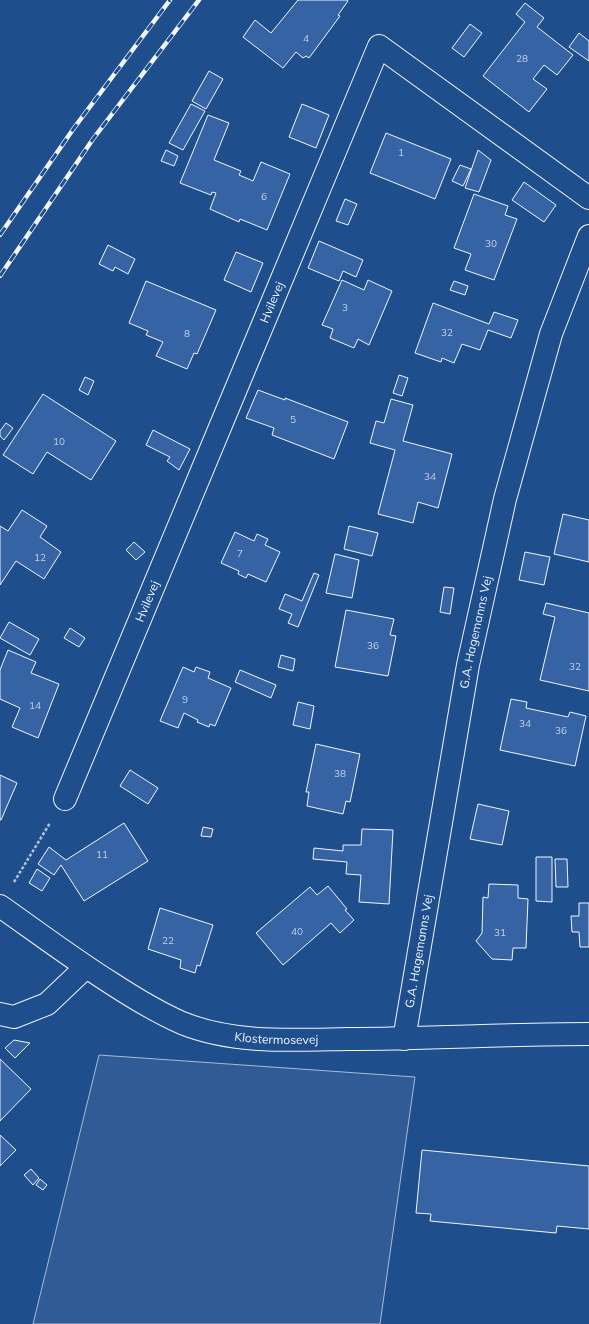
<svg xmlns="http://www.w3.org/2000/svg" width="589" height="1324" font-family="Mulish,sans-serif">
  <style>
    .built { fill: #305b95; stroke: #a8bbd7 }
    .building { fill: #3563a3; stroke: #f2f6ff }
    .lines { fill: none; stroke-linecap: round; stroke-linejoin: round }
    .minor-casing { stroke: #f2f6ff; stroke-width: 24 }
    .major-casing { stroke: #f2f6ff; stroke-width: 24 }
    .path { stroke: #b3c4dc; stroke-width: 2.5; stroke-dasharray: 3 2; stroke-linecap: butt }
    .minor { stroke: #1f4e8c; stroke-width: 22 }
    .major { stroke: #1f4e8c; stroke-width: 22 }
    .rail-casing { stroke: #f2f6ff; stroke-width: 4.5 }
    .rail { stroke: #1f4e8c; stroke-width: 3; stroke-dasharray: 9; stroke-linecap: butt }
    .labels { text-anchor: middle; stroke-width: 3; stroke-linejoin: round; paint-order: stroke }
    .number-label { font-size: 10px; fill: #c3d1e8 }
    .street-label { font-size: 12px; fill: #f2f6ff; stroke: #1f4e8c }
  </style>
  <rect width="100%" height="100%" fill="#1f4e8c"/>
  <polygon class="built" points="99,1055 415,1077 380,1324 33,1324"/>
  <g class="building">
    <polygon points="298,0 347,0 348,1 338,15 340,16 309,58 306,56 303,58 296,52 283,68 243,37 255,20 271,33"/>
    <polygon points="525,3 544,18 537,27 573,55 557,75 544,65 533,79 547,89 529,112 483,76 525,22 516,14"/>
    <polygon points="470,24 482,33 464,57 452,48"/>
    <polygon points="579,33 589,41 589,61 569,47"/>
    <polygon points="209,71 223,79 206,109 192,101"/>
    <polygon points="191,104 205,111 183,150 169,143"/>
    <polygon points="302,104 329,115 316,148 289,137"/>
    <polygon points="208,115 229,123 214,160 241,171 239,175 253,181 261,162 290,174 267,230 240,219 239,222 210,209 216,193 212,192 211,195 180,183"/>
    <polygon points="386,133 451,159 435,199 370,173"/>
    <polygon points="166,150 178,156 174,166 161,161"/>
    <polygon points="478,150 491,160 479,192 465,188"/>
    <polygon points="460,165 471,169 463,186 452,181"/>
    <polygon points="524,182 556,205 544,222 512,200"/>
    <polygon points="474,194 508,206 505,215 517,219 494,280 465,270 471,254 454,248"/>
    <polygon points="345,199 357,204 348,225 336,221"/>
    <polygon points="319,241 363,260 356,277 343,271 339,281 308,268"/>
    <polygon points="108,245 135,259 128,274 115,267 113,271 99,264"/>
    <polygon points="236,252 263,263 251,292 224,280"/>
    <polygon points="342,280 364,290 368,280 392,291 369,345 358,339 354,348 330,338 333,329 322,325"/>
    <polygon points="146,281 216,310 197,354 194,353 187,369 156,356 163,342 146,335 148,331 129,323"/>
    <polygon points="454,281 468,286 465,295 450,290"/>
    <polygon points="433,303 489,324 494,312 518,320 511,338 488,330 480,350 462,344 454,363 442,358 441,362 415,353"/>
    <polygon points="399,375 408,378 402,396 393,393"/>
    <polygon points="85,377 94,381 88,395 79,390"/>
    <polygon points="258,390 285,400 285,398 348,422 334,459 272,435 274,428 246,418"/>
    <polygon points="43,394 116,441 91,480 47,452 33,474 3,455"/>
    <polygon points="391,399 413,405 403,441 452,454 438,508 418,502 413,523 378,514 395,450 370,443 376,421 384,423"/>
    <polygon points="6,423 13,428 4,440 0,436 0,431"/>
    <polygon points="153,430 190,449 179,470 167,461 170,457 146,445"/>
    <polygon points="22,510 47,526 40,537 61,552 44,579 16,561 0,585 0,526 8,531"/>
    <polygon points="563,514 589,520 589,562 554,554"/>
    <polygon points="349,526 378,533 372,556 344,549"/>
    <polygon points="235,532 254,541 257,534 268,539 265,545 280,552 266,582 248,574 246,578 238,574 239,571 221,563"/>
    <polygon points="134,542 145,552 136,560 126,550"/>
    <polygon points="525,552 550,557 544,585 519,580"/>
    <polygon points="335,554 359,560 352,598 326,593"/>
    <polygon points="314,573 319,575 298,627 288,623 292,614 279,609 285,594 302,601"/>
    <polygon points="444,587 454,588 450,614 440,612"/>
    <polygon points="546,603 589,613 589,691 540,680 555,617 543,614"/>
    <polygon points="346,610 394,619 390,635 396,636 388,676 335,667"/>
    <polygon points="9,622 39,639 30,655 0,638"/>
    <polygon points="70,628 85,638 79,647 64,638"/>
    <polygon points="8,650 36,662 31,673 59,684 38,738 12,727 20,708 0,699 0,670"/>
    <polygon points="281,655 295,659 293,671 278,667"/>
    <polygon points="183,667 194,672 196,667 210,672 208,678 231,688 215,726 210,724 209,727 197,722 198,720 184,713 178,728 160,721"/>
    <polygon points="240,670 276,685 271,698 235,682"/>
    <polygon points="511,699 527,702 526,708 568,717 570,712 586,716 575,766 500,750"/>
    <polygon points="298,702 314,706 310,729 293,725"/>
    <polygon points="316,744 360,754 350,802 346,801 343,814 307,806 309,792 306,792"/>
    <polygon points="130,770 158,788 148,804 120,786"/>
    <polygon points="0,775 17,783 1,820 0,820"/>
    <polygon points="478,804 509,811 502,845 470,839"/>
    <polygon points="124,823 148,861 84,901 61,865 54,875 38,864 49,847 66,860"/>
    <polygon points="203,827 213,829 211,837 201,836"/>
    <polygon points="362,829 393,830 389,904 359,902 361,875 346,874 347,862 313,859 314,848 343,851 343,845 361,845"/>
    <polygon points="536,857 552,857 552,902 536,901"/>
    <polygon points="555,859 567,859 568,887 556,887"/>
    <polygon points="37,869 50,878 42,891 29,883"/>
    <polygon points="489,884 518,885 518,898 528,899 526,948 513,948 512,960 492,959 476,941 482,933 483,897 488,898"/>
    <polygon points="328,886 347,909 345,910 354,920 340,933 331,923 283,965 256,933 310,887 317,895"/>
    <polygon points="579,903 589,903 589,947 580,947 579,932 572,932 571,916 579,916"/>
    <polygon points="160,908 213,925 200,966 197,965 195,973 180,968 181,960 148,949"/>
    <polygon points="14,1040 30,1043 15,1058 5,1048"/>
    <polygon points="0,1059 31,1089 0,1121"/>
    <polygon points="0,1135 16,1150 0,1166"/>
    <polygon points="422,1150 589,1166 589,1229 557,1226 556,1233 430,1221 431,1214 416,1213"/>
    <polygon points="31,1169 39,1178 33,1185 24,1175"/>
    <polygon points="40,1179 47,1185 43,1190 36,1185"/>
  </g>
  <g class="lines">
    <defs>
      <g id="minor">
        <path id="s1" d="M65 799 379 46 589 198"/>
        <polyline points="0,1014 14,1017 47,1004 86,967"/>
        <path id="s2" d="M404 1039 468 665 505 499 551 334 589 236"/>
      </g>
      <g id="major">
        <path id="s3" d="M0 906C37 932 73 959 111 983 134 998 157 1012 182 1023 234 1044 293 1040 347 1039 428 1039 508 1034 589 1034"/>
      </g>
    </defs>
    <use href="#minor" class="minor-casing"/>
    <use href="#major" class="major-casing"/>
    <polyline class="path" points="14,882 50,823"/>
    <use href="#minor" class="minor"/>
    <use href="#major" class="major"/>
    <defs>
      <g id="rail">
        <polyline points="0,235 74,128 170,0"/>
        <polyline points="0,276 93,139 199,0"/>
      </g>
    </defs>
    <use href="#rail" class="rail-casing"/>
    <use href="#rail" class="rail"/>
  </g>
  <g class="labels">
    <g class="number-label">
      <text x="306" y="42">4</text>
      <text x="522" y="62">28</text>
      <text x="401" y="156">1</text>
      <text x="264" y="200">6</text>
      <text x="491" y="247">30</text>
      <text x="345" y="311">3</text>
      <text x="447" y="336">32</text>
      <text x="187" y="337">8</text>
      <text x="293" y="423">5</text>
      <text x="59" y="445">10</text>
      <text x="430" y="480">34</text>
      <text x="240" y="557">7</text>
      <text x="40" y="561">12</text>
      <text x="373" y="649">36</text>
      <text x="575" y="670">32</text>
      <text x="185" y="703">9</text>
      <text x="35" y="709">14</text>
      <text x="525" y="727">34</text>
      <text x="561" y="734">36</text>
      <text x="340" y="777">38</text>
      <text x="102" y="858">11</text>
      <text x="297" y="935">40</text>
      <text x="500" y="936">31</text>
      <text x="168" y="944">22</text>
    </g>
    <g class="street-label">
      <text dy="4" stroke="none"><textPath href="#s1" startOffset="538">Hvilevej</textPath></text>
      <text dy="4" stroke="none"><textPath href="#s1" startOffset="214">Hvilevej</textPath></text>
      <text dy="4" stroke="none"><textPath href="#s2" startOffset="413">G.A. Hagemanns Vej</textPath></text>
      <text dy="4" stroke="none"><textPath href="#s2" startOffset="89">G.A. Hagemanns Vej</textPath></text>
      <text dy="4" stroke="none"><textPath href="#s3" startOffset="313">Klostermosevej</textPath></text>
    </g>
  </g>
</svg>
